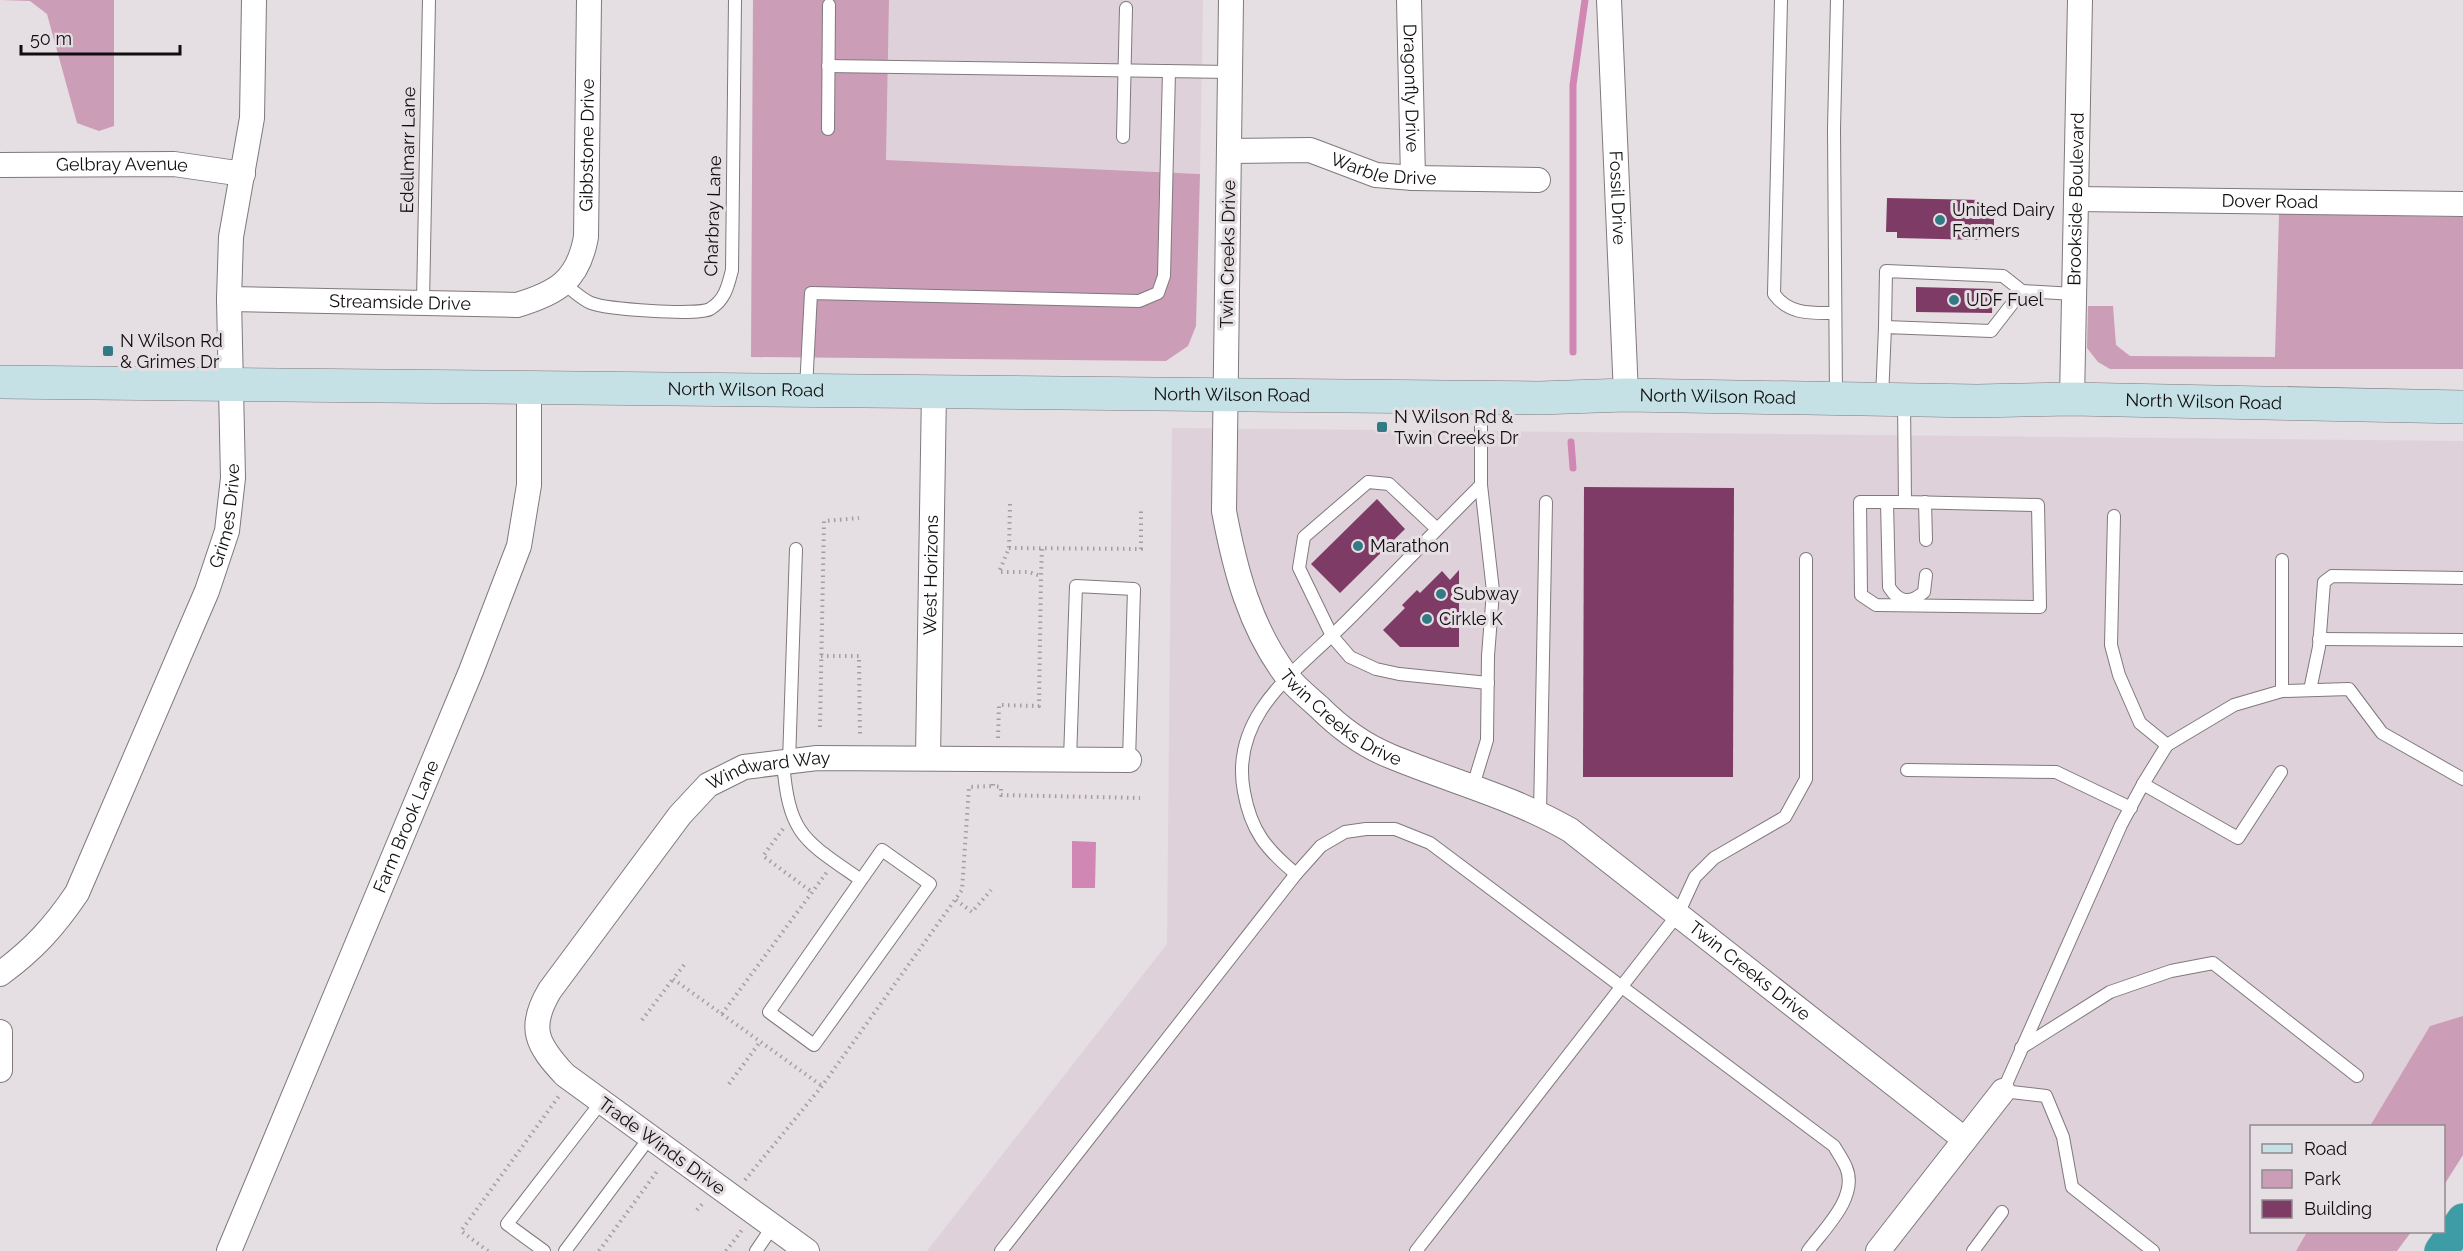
<svg xmlns="http://www.w3.org/2000/svg" width="2463" height="1251" font-family="Raleway,sans-serif">
  <style>
    .built { fill: #dfd1d9 }
    .green { fill: #cb9db7 }
    .water { fill: #d187b3 }
    .lines { fill: none; stroke-linecap: round; stroke-linejoin: round }
    .stream { stroke: #d187b3; stroke-width: 7 }
    .building { fill: #7e3b65 }
    .lane-casing { stroke: #7f797d; stroke-width: 14 }
    .street-casing { stroke: #7f797d; stroke-width: 26 }
    .secondary-casing { stroke: #7f797d; stroke-width: 34 }
    .highway-casing { stroke: #bcbcbc; stroke-width: 34 }
    .path { stroke: #a39ea1; stroke-width: 4; stroke-dasharray: 1.5 4.5; stroke-linecap: butt }
    .lane { stroke: #fff; stroke-width: 12 }
    .street { stroke: #fff; stroke-width: 24 }
    .secondary { stroke: #c5e1e5; stroke-width: 33 }
    .highway { stroke: #3e9ca7; stroke-width: 33 }
    .poi-dot { fill: #337b84; stroke: #e5dee2; stroke-width: 2 }
    .labels { text-anchor: middle; stroke-width: 6; stroke-linejoin: round; paint-order: stroke }
    .street-label { font-size: 18px; fill: #100e0f; stroke: #e5dee2 }
    .poi-label { font-size: 18px; fill: #100e0f; stroke: #e5dee2; text-anchor: start }
  </style>
  <rect width="100%" height="100%" fill="#e5dee2"/>
  <g class="built">
    <polygon points="889,0 1203,0 1200,174 886,160"/>
    <polygon points="1172,428 2463,441 2463,1016 2430,1026 2370,1126 2252,1126 2252,1232 2307,1232 2296,1251 927,1251 1167,944"/>
  </g>
  <g class="green">
    <polygon points="1,0 114,0 114,126 99,131 77,123 47,14 30,1"/>
    <polygon points="753,0 889,0 886,160 1200,174 1196,326 1188,346 1166,361 751,357"/>
    <polygon points="2279,214 2463,217 2463,369 2110,369 2098,362 2087,348 2088,306 2113,306 2116,345 2130,356 2275,357"/>
    <polygon points="2463,1016 2463,1155 2444,1185 2444,1126 2370,1126 2430,1026"/>
    <polygon points="2307,1232 2411,1232 2397,1251 2296,1251"/>
  </g>
  <polygon class="water" points="1072,841 1096,842 1095,888 1072,888"/>
  <g class="lines">
    <g class="stream">
      <polyline points="1573,352 1573,85 1585,0"/>
      <polyline points="1571,442 1573,468"/>
    </g>
  </g>
  <g class="building">
    <polygon points="1887,198 1982,200 1982,209 1994,209 1994,233 1981,233 1981,240 1897,238 1897,232 1886,232"/>
    <polygon points="1916,287 1993,289 1992,313 1916,312"/>
    <polygon points="1584,487 1734,488 1733,777 1583,777"/>
    <polygon points="1377,499 1405,529 1340,593 1311,564"/>
    <polygon points="1459,570 1459,647 1400,647 1383,630 1405,608 1402,605 1417,590 1420,593 1442,571 1450,580"/>
  </g>
  <g class="lines">
    <defs>
      <g id="lane">
        <path d="M1781 0 1774 294C1789 315 1812 313 1835 313"/>
        <polyline points="828,66 1230,72"/>
        <polyline points="828,129 829,5"/>
        <polyline points="1123,137 1126,8"/>
        <path d="M564 284C573 290 581 299 591 303 606 309 697 316 710 309 725 300 728 286 732 270L735 0"/>
        <polyline points="423,301 429,0"/>
        <polyline points="1885,327 1886,271 2003,276 2022,291"/>
        <polyline points="806,389 811,293 1139,301 1158,293 1164,276 1169,71"/>
        <polyline points="1836,398 1834,129 1837,0"/>
        <polyline points="1882,398 1885,327 1991,331 2022,291 2074,294"/>
        <polyline points="1904,401 1905,502 2038,505 2040,607 1876,605 1861,595 1860,502 1905,502"/>
        <path d="M1887 502 1889 587C1899 603 1910 604 1924 592L1926 575"/>
        <polyline points="1925,502 1926,540"/>
        <polyline points="2114,516 2111,645 2119,675 2140,723 2167,745 2143,784"/>
        <polyline points="1437,529 1389,484 1368,482 1304,537 1299,568 1332,636 1350,657 1376,669 1399,674 1488,683"/>
        <polyline points="2319,639 2463,640"/>
        <polyline points="2310,690 2319,647 2324,582 2332,576 2463,578"/>
        <polyline points="2282,691 2349,689 2382,733 2463,779"/>
        <polyline points="2167,745 2234,705 2282,691 2282,560"/>
        <polyline points="1070,759 1076,586 1134,589 1129,760"/>
        <path d="M783 762C789 836 804 840 861 880L882 850 930 884 814 1045 769 1012 861 880"/>
        <polyline points="789,762 796,549"/>
        <polyline points="1907,770 2056,772 2131,808"/>
        <polyline points="1473,786 1487,740 1488,656 1493,591 1481,485 1481,398"/>
        <polyline points="1540,813 1546,502"/>
        <path d="M1296 874C1266 849 1251 831 1244 792 1229 714 1298 670 1347 621 1392 576 1436 530 1481 485"/>
        <polyline points="2021,1048 2110,992 2171,971 2213,963 2357,1076"/>
        <polyline points="544,1251 507,1224 602,1101"/>
        <polyline points="565,1251 650,1137"/>
        <polyline points="756,1251 773,1226"/>
        <path d="M1001 1251 1296 874 1321 846 1345 832 1366 829H1395L1430 843 1834 1146C1838 1153 1843 1160 1846 1167 1859 1197 1824 1229 1808 1251"/>
        <polyline points="1416,1251 1678,914 1695,877 1714,858 1785,817 1806,779 1806,559"/>
        <polyline points="1973,1251 2002,1212"/>
        <polyline points="2153,1251 2072,1187 2063,1137 2046,1096 2003,1091 2121,825 2143,784 2238,838 2281,772"/>
      </g>
      <g id="street">
        <path id="s1" d="M1231 0 1224 511C1235 570 1250 627 1286 675 1295 687 1308 697 1319 707 1339 727 1363 745 1390 756 1450 781 1513 797 1570 830L1964 1139"/>
        <path id="s2" d="M1409 0 1413 178"/>
        <path id="s3" d="M1609 0 1626 395"/>
        <path id="s4" d="M1229 151 1310 150 1376 175 1413 178 1538 180"/>
        <path id="s5" d="M0 165 174 164 243 174"/>
        <path id="s6" d="M2076 199 2463 204"/>
        <path id="s7" d="M229 299 517 305C557 293 578 281 586 237L589 0"/>
        <path id="s8" d="M2072 399 2080 0"/>
        <path id="s9" d="M928 758 934 391"/>
        <path id="s10" d="M0 974C33 950 54 927 77 893L207 591 227 531 233 478 229 299 231 237 252 118 254 0"/>
        <polyline points="0,1032 0,1070"/>
        <path id="s11" d="M229 1251 471 671 519 546 529 485V388"/>
        <path id="s12" d="M807 1251 565 1075C537 1045 527 1028 550 990L680 815 708 785 744 767 817 758 1129 760"/>
        <polyline points="1878,1251 2003,1091"/>
      </g>
      <g id="secondary">
        <path id="s13" d="M0 382 1539 398 1626 395 1977 401 2072 399 2463 407"/>
      </g>
      <polyline id="highway" points="2441,1251 2463,1220"/>
    </defs>
    <use href="#lane" class="lane-casing"/>
    <use href="#street" class="street-casing"/>
    <use href="#secondary" class="secondary-casing"/>
    <use href="#highway" class="highway-casing"/>
    <g class="path">
      <polyline points="1010,504 1009,548 999,572 1029,572 1041,576 1042,548"/>
      <polyline points="1009,548 1141,549 1141,507"/>
      <polyline points="821,656 859,656 860,738"/>
      <polyline points="820,727 824,521 859,518"/>
      <polyline points="998,738 999,705 1039,706 1041,576"/>
      <polyline points="993,784 993,786 1001,787 1001,795 1140,798"/>
      <polyline points="783,829 763,856 812,892"/>
      <polyline points="956,900 972,912 991,890"/>
      <polyline points="684,965 673,979 822,1086"/>
      <polyline points="722,1014 827,872"/>
      <polyline points="642,1020 673,979"/>
      <polyline points="729,1084 760,1042"/>
      <polyline points="745,1180 822,1086 962,890 969,787 993,786"/>
      <polyline points="697,1210 704,1202"/>
      <polyline points="488,1251 461,1231 559,1096"/>
      <polyline points="599,1251 658,1170"/>
      <polyline points="726,1251 742,1230"/>
    </g>
    <use href="#lane" class="lane"/>
    <use href="#street" class="street"/>
    <use href="#secondary" class="secondary"/>
    <use href="#highway" class="highway"/>
  </g>
  <g class="poi-dot">
    <circle cx="1940" cy="220" r="6"/>
    <circle cx="1954" cy="300" r="6"/>
    <rect x="102" y="345" width="12" height="12" rx="3"/>
    <rect x="1376" y="421" width="12" height="12" rx="3"/>
    <circle cx="1358" cy="546" r="6"/>
    <circle cx="1441" cy="594" r="6"/>
    <circle cx="1427" cy="619" r="6"/>
  </g>
  <g class="labels">
    <g class="street-label">
      <text dy="6" stroke="none"><textPath href="#s2" startOffset="88">Dragonfly Drive</textPath></text>
      <text dy="6" stroke="none"><textPath href="#s7" startOffset="484">Gibbstone Drive</textPath></text>
      <text transform="translate(408 150) rotate(-89)" y="6">Edellmarr Lane</text>
      <text dy="6" stroke="none"><textPath href="#s5" startOffset="122">Gelbray Avenue</textPath></text>
      <text dy="6" stroke="none"><textPath href="#s4" startOffset="158">Warble Drive</textPath></text>
      <text dy="6" stroke="none"><textPath href="#s3" startOffset="198">Fossil Drive</textPath></text>
      <text dy="6" stroke="none"><textPath href="#s8" startOffset="200">Brookside Boulevard</textPath></text>
      <text dy="6" stroke="none"><textPath href="#s6" startOffset="194">Dover Road</textPath></text>
      <text transform="translate(713 216) rotate(-88)" y="6">Charbray Lane</text>
      <text transform="translate(1228 254) rotate(-89)" y="6">Twin Creeks Drive</text>
      <text dy="6" stroke="none"><textPath href="#s7" startOffset="171">Streamside Drive</textPath></text>
      <text dy="6" stroke="none"><textPath href="#s13" startOffset="746">North Wilson Road</textPath></text>
      <text dy="6" stroke="none"><textPath href="#s13" startOffset="1232">North Wilson Road</textPath></text>
      <text dy="6" stroke="none"><textPath href="#s13" startOffset="1718">North Wilson Road</textPath></text>
      <text dy="6" stroke="none"><textPath href="#s13" startOffset="2204">North Wilson Road</textPath></text>
      <text dy="6" stroke="none"><textPath href="#s10" startOffset="519">Grimes Drive</textPath></text>
      <text dy="6" stroke="none"><textPath href="#s9" startOffset="183">West Horizons</textPath></text>
      <text dy="6" stroke="none"><textPath href="#s1" startOffset="758">Twin Creeks Drive</textPath></text>
      <text dy="6" stroke="none"><textPath href="#s12" startOffset="718">Windward Way</textPath></text>
      <text dy="6" stroke="none"><textPath href="#s11" startOffset="460">Farm Brook Lane</textPath></text>
      <text dy="6" stroke="none"><textPath href="#s1" startOffset="1244">Twin Creeks Drive</textPath></text>
      <text transform="translate(662 1146) rotate(36)" y="6">Trade Winds Drive</text>
    </g>
    <g class="poi-label">
      <text x="1952" y="216">United Dairy<tspan x="1952" dy="21">Farmers</tspan></text>
      <text x="1966" y="306">UDF Fuel</text>
      <text x="120" y="347">N Wilson Rd<tspan x="120" dy="21">&amp; Grimes Dr</tspan></text>
      <text x="1394" y="423">N Wilson Rd &amp;<tspan x="1394" dy="21">Twin Creeks Dr</tspan></text>
      <text x="1370" y="552">Marathon</text>
      <text x="1453" y="600">Subway</text>
      <text x="1439" y="625">Cirkle K</text>
    </g>
  </g>
  <rect x="2250" y="1125" width="195" height="108" fill="#e5dee2" stroke="#908b8e" stroke-width="1.5"/>
  <rect x="2262" y="1144" width="30" height="9" fill="#c5e1e5" stroke="#908b8e" stroke-width="1.5"/>
  <text x="2304" y="1155" font-size="18" fill="#100e0f">Road</text>
  <rect x="2262" y="1170" width="30" height="18" fill="#cb9db7" stroke="#908b8e" stroke-width="1.5"/>
  <text x="2304" y="1185" font-size="18" fill="#100e0f">Park</text>
  <rect x="2262" y="1200" width="30" height="18" fill="#7e3b65" stroke="#908b8e" stroke-width="1.5"/>
  <text x="2304" y="1215" font-size="18" fill="#100e0f">Building</text>
  <path d="M21 45v9h159v-9" fill="none" stroke="#100e0f" stroke-width="3"/>
  <text x="30" y="45" font-size="18" fill="#100e0f" stroke="#e5dee2" stroke-width="4.5" paint-order="stroke">50 m</text>
</svg>
